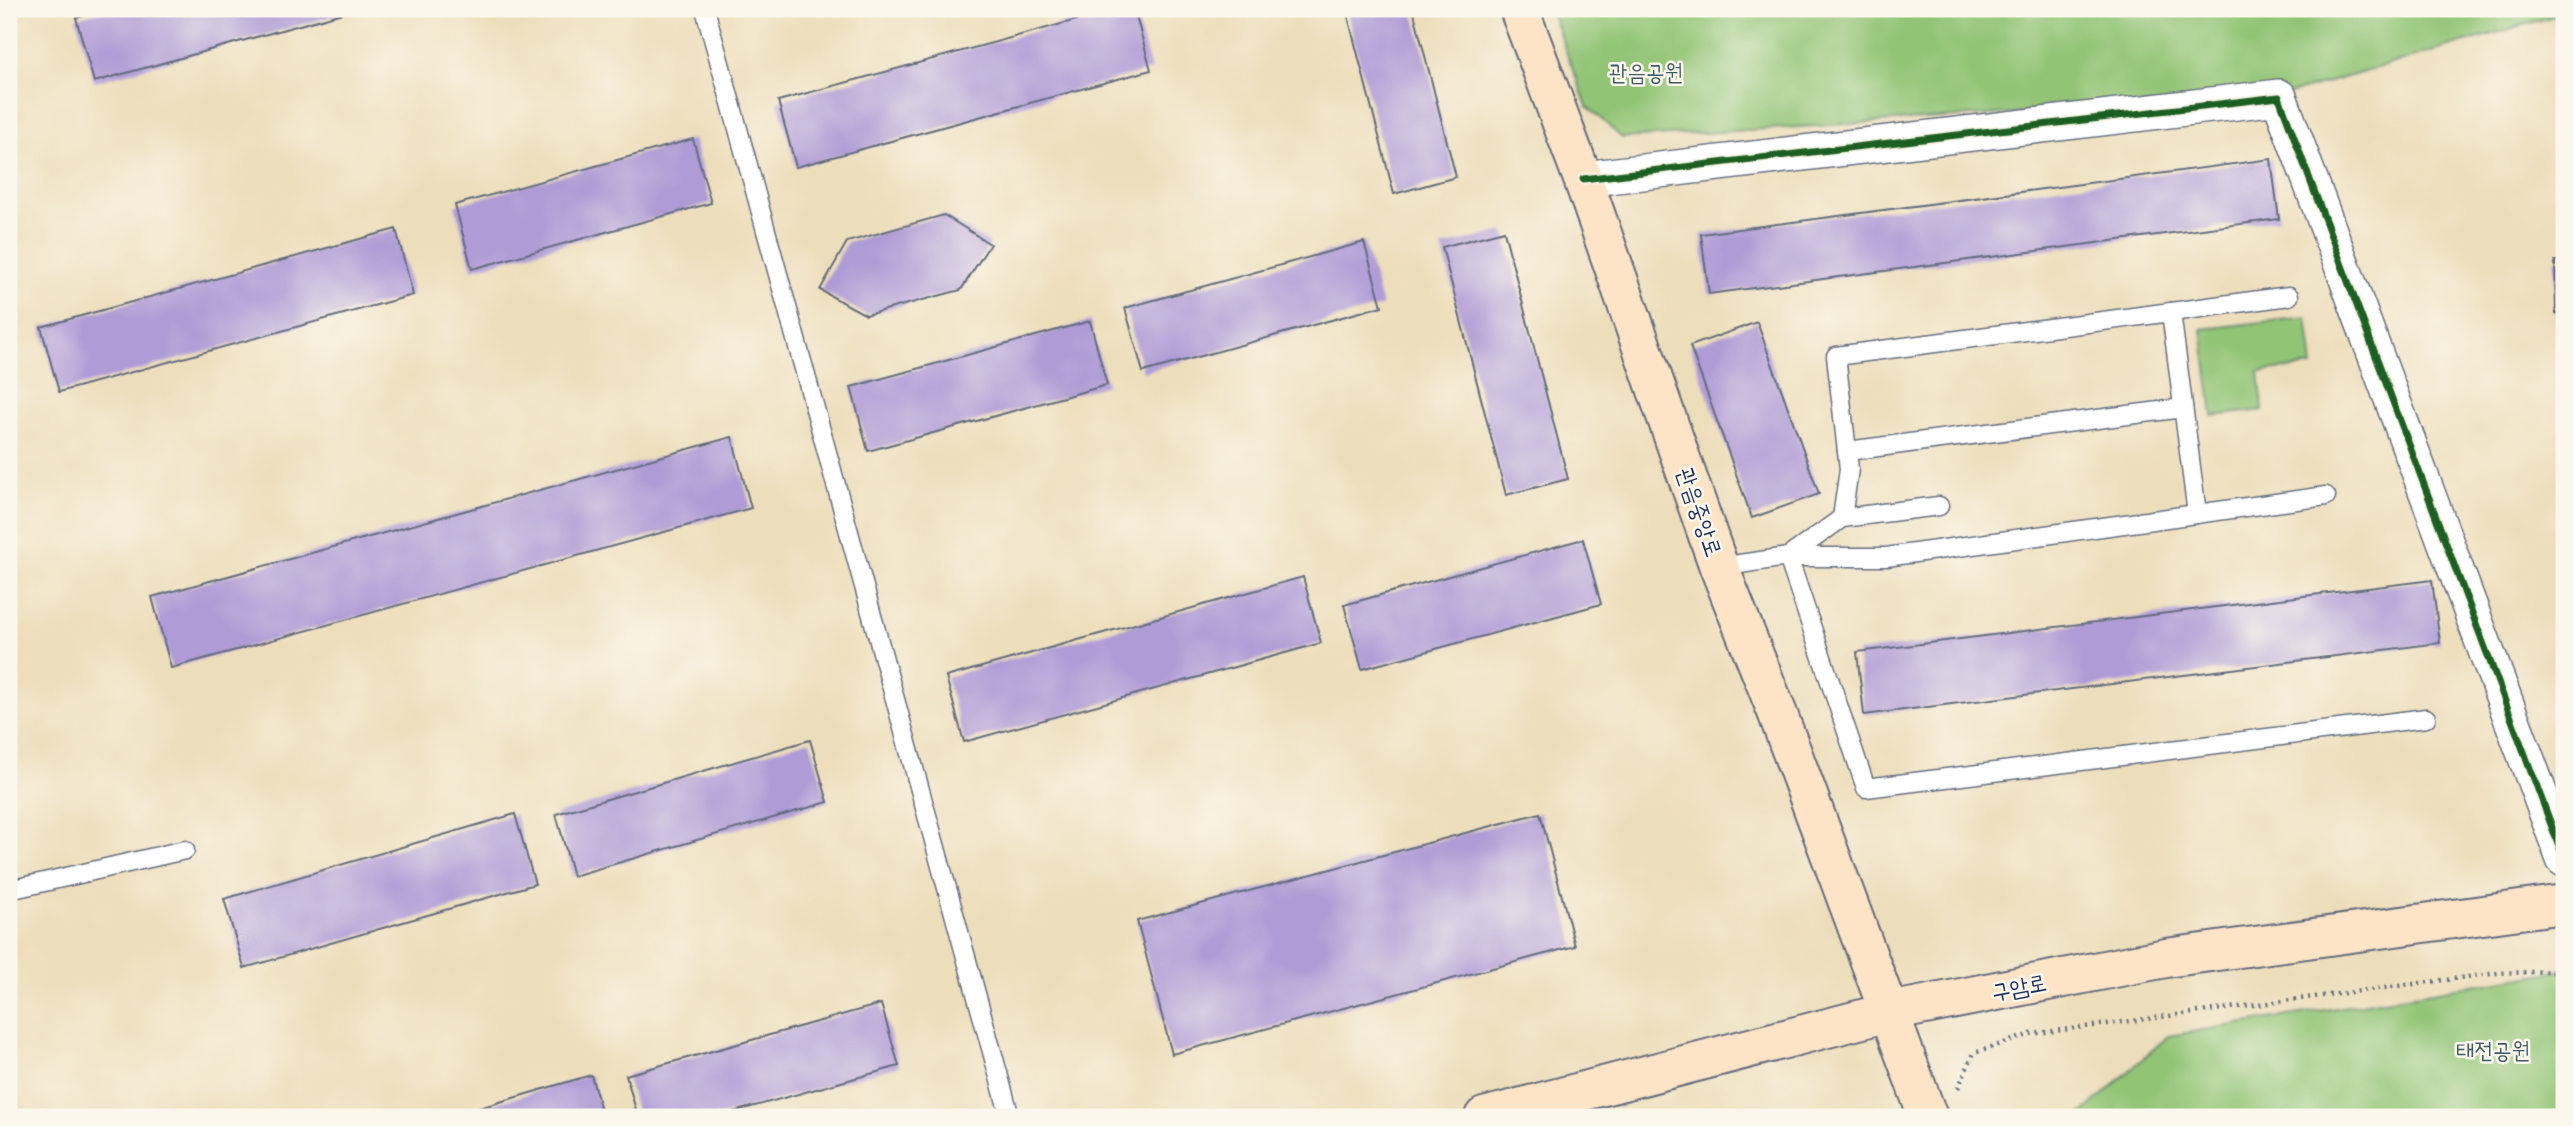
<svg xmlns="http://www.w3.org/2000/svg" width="2573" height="1126" font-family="'Architects Daughter','Poor Story',sans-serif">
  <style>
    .green { fill: #91c475; stroke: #567a6a; stroke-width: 2 }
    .building { fill: #af9bd6 }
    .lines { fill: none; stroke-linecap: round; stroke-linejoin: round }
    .service-casing { stroke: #646c7f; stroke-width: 21 }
    .minor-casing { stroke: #646c7f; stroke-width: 38 }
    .secondary-casing { stroke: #646c7f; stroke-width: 42 }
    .path { stroke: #646c7f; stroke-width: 4.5; stroke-dasharray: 2 5; stroke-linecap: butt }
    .service { stroke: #fff; stroke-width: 18 }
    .minor { stroke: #fff; stroke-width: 35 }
    .secondary { stroke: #fee4c6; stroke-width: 38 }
    .cycleway-casing { stroke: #fbf7ec; stroke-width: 11 }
    .cycleway { stroke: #1b5e20; stroke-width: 7 }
    .labels { text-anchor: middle; stroke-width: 5; stroke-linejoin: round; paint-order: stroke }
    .park-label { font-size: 23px; fill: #3e5c65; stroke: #fbf7ec }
    .street-label { font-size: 23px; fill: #1b2f5e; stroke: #fbf7ec }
  </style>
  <rect width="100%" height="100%" fill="#fbf7ec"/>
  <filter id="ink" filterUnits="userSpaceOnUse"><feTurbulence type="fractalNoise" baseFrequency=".0143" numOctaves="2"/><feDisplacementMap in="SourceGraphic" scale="14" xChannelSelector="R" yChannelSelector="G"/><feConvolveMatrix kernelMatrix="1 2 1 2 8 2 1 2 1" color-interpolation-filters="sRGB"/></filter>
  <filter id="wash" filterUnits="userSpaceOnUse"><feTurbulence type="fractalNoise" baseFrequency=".00686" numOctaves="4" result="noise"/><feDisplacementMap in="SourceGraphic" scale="28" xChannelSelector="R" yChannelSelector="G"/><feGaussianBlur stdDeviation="1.57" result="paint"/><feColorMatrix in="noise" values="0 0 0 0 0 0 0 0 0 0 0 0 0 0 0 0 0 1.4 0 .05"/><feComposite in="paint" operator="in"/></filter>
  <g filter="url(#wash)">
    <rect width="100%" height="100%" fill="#eddebb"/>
    <g class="green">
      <polygon points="1550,9 2564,9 2564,13 2279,97 1622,138 1587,106"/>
      <polygon points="2307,317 2313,366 2259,372 2263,410 2213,416 2202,329"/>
      <polygon points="2564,970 2564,1117 2078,1117 2168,1036"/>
    </g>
    <g id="blocks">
      <g class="building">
        <polygon points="109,9 350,9 350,11 94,82 76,18"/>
        <polygon points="1117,9 1134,9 1151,70 796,167 778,101"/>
        <polygon points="1346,9 1413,9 1456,177 1394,194"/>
        <polygon points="693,139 711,203 472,269 455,205"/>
        <polygon points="2271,159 2279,219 1709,294 1701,234"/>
        <polygon points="944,215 990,244 961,290 866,315 820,290 847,242"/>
        <polygon points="396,229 413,295 59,392 41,327"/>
        <polygon points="1504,231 1568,479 1506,495 1442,247"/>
        <polygon points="1364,242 1382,306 1143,372 1125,308"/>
        <polygon points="2555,261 2564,261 2564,313 2556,314"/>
        <polygon points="1090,321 1107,385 868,451 851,387"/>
        <polygon points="1757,322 1819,494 1752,518 1690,346"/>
        <polygon points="732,437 751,508 171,668 152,597"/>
        <polygon points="1583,539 1601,604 1362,669 1344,605"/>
        <polygon points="1303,577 1321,643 964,742 946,677"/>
        <polygon points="2432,580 2440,643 1864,715 1857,652"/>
        <polygon points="810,740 828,802 573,876 556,814"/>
        <polygon points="1540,813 1575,946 1172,1054 1137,921"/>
        <polygon points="515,814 535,884 244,968 224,899"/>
        <polygon points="881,1004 899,1066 715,1117 638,1117 626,1075"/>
        <polygon points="591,1075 603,1117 449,1117"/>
      </g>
    </g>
  </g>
  <g filter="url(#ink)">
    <use href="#blocks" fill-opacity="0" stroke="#646c7f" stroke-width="2"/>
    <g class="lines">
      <defs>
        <g id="service">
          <polyline points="705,9 1010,1117"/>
          <polyline points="2171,312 2289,296"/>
          <polyline points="1847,451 2183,408"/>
          <polyline points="1842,518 1849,469 1836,356 2171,312 2197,514"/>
          <polyline points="1788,557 1866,788 2426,718"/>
          <polyline points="1788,557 1842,518 1939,506"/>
          <polyline points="1719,567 1788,557 1886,557 2326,496"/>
          <polyline points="9,890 185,850"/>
        </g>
        <polyline id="minor" points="1583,179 2279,97 2564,859"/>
        <g id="secondary">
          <polyline points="1519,9 1583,179 1719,567 1777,712 1928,1117"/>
          <polyline points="1484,1117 1889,1012 2166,958 2564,904"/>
        </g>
      </defs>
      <use href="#service" class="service-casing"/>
      <use href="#minor" class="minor-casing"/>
      <use href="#secondary" class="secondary-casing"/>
      <polyline class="path" points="1958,1088 1974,1053 2031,1034 2498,973 2564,971"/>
      <use href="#service" class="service"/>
      <use href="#minor" class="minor"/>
      <use href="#secondary" class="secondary"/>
      <defs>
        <polyline id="cycleway" points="1583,179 2279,97 2564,859"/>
      </defs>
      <use href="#cycleway" class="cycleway-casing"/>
      <use href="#cycleway" class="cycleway"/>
    </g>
  </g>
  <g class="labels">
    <g class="park-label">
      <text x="1646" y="80">관음공원</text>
      <text x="2493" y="1058">태전공원</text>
    </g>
    <g class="street-label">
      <text transform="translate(1700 512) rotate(71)" y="8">관음중앙로</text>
      <text transform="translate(2019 987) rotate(-11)" y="8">구암로</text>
    </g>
  </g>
  <rect width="2573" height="1126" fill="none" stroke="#fbf7ec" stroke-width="35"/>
</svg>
